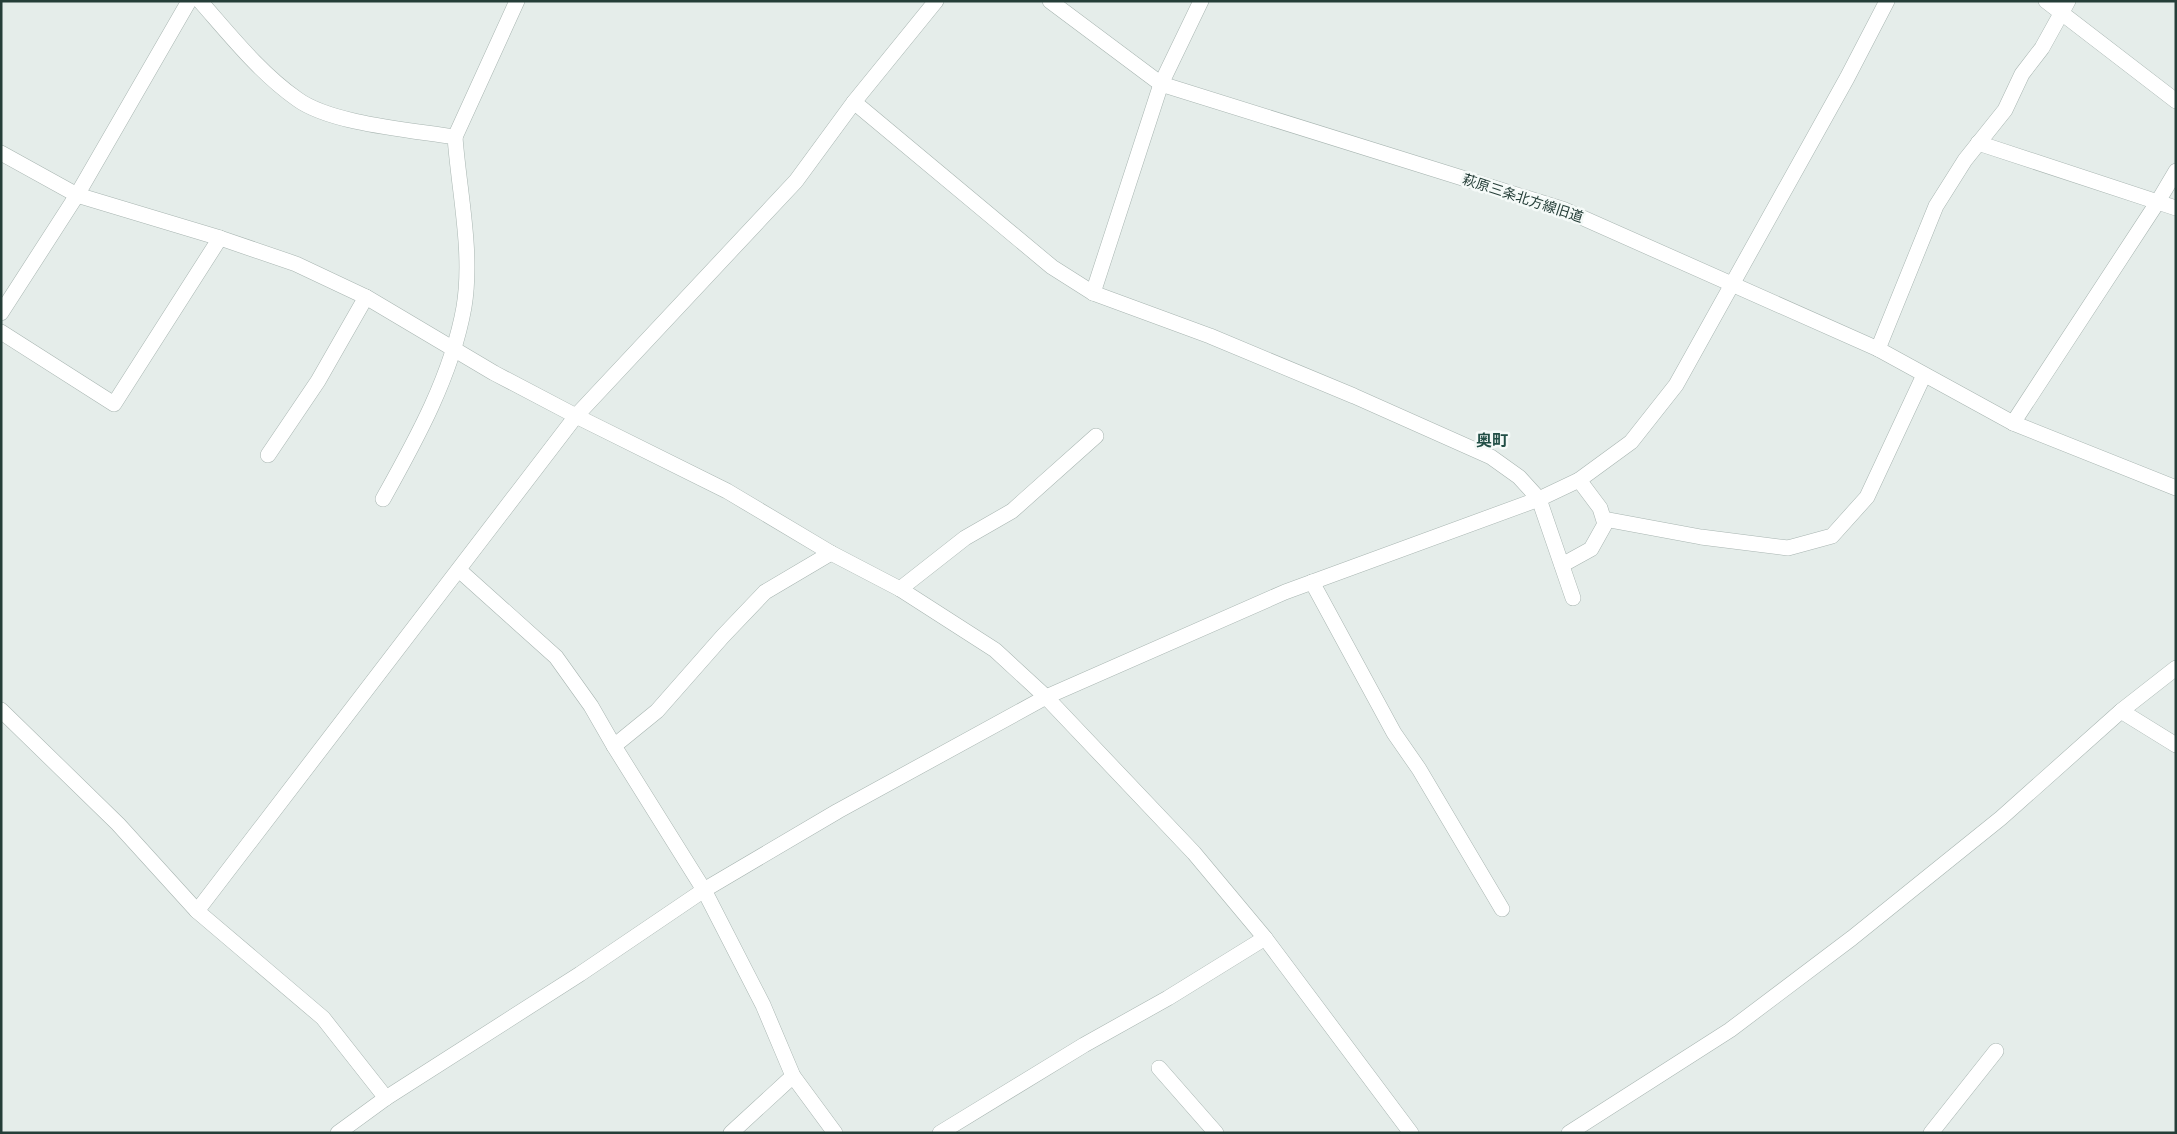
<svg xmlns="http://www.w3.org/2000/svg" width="2177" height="1134" font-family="'Space Grotesk','Noto Sans JP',sans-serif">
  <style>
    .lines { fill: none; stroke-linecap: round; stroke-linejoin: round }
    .minor-casing { stroke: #a8b5b1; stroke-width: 16 }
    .tertiary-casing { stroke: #a8b5b1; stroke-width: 16 }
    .minor { stroke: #fff; stroke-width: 15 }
    .tertiary { stroke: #fff; stroke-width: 15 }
    .labels { text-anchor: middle; stroke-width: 5; stroke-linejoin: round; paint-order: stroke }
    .street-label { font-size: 14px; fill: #253e38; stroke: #f5faf8 }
    .quarter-label { font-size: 16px; font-weight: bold; fill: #224f46; stroke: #f5faf8 }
  </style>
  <rect width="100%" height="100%" fill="#e5edea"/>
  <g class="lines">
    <defs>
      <g id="minor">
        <path d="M200 1C230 35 260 73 297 99 331 124 412 130 455 137 459 192 473 252 464 307 452 375 416 440 383 499"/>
        <polyline points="1050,1 1161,84 1565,210 1878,349 2013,423 2176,488"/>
        <polyline points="2046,1 2176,101"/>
        <polyline points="854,102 1052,267 1093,293 1210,336 1354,396 1491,457 1519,477 1539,499 1573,598"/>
        <polyline points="455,137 517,1"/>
        <polyline points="1978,143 2176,208"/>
        <polyline points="1,153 77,195 220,238 296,264 366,297 494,373 576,416 727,491 831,553 900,589 995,650 1046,697 1194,853 1265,938 1411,1133"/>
        <polyline points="1093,293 1161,84 1201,1"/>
        <polyline points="1,313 77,195 189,1"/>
        <polyline points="1,332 114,404 220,238"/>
        <polyline points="1878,349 1936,206 1965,160 2005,110 2022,74 2042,48 2068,1"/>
        <polyline points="2013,423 2157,203 2176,171"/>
        <polyline points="268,455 318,381 366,297"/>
        <polyline points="1604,519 1701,537 1788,548 1832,536 1867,497 1924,375"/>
        <polyline points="1562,565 1591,549 1605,524 1600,508 1579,480"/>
        <polyline points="459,570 556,657 591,706 614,746 704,890 763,1005 793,1076 835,1133"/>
        <polyline points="1312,582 1394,733 1419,769 1502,909"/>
        <polyline points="900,589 965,538 1012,511 1096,436"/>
        <polyline points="1,710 118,824 197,911 323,1018 386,1098"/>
        <polyline points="2121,711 2176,745"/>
        <polyline points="614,746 657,711 723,636 765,592 831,553"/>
        <polyline points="197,911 576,416 796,181 854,102 936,1"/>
        <polyline points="1159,1068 1216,1133"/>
        <polyline points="731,1133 793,1076"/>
        <polyline points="940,1133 1084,1045 1168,998 1265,938"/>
        <polyline points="1569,1133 1730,1030 1852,938 2001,818 2121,711 2176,668"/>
        <polyline points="1931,1133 1996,1051"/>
      </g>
      <polyline id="tertiary" points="338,1133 386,1098 580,974 704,890 838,811 1046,697 1285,592 1539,499 1579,480 1631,442 1676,385 1847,78 1887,1"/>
    </defs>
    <use href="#minor" class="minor-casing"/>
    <use href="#tertiary" class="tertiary-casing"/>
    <use href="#minor" class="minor"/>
    <use href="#tertiary" class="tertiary"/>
  </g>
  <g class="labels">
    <g class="street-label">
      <text transform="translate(1523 198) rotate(18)" y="5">萩原三条北方線旧道</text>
    </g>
    <g class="quarter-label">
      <text x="1492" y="446">奥町</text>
    </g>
  </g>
  <rect width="2177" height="1134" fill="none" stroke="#253e38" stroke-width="5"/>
</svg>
